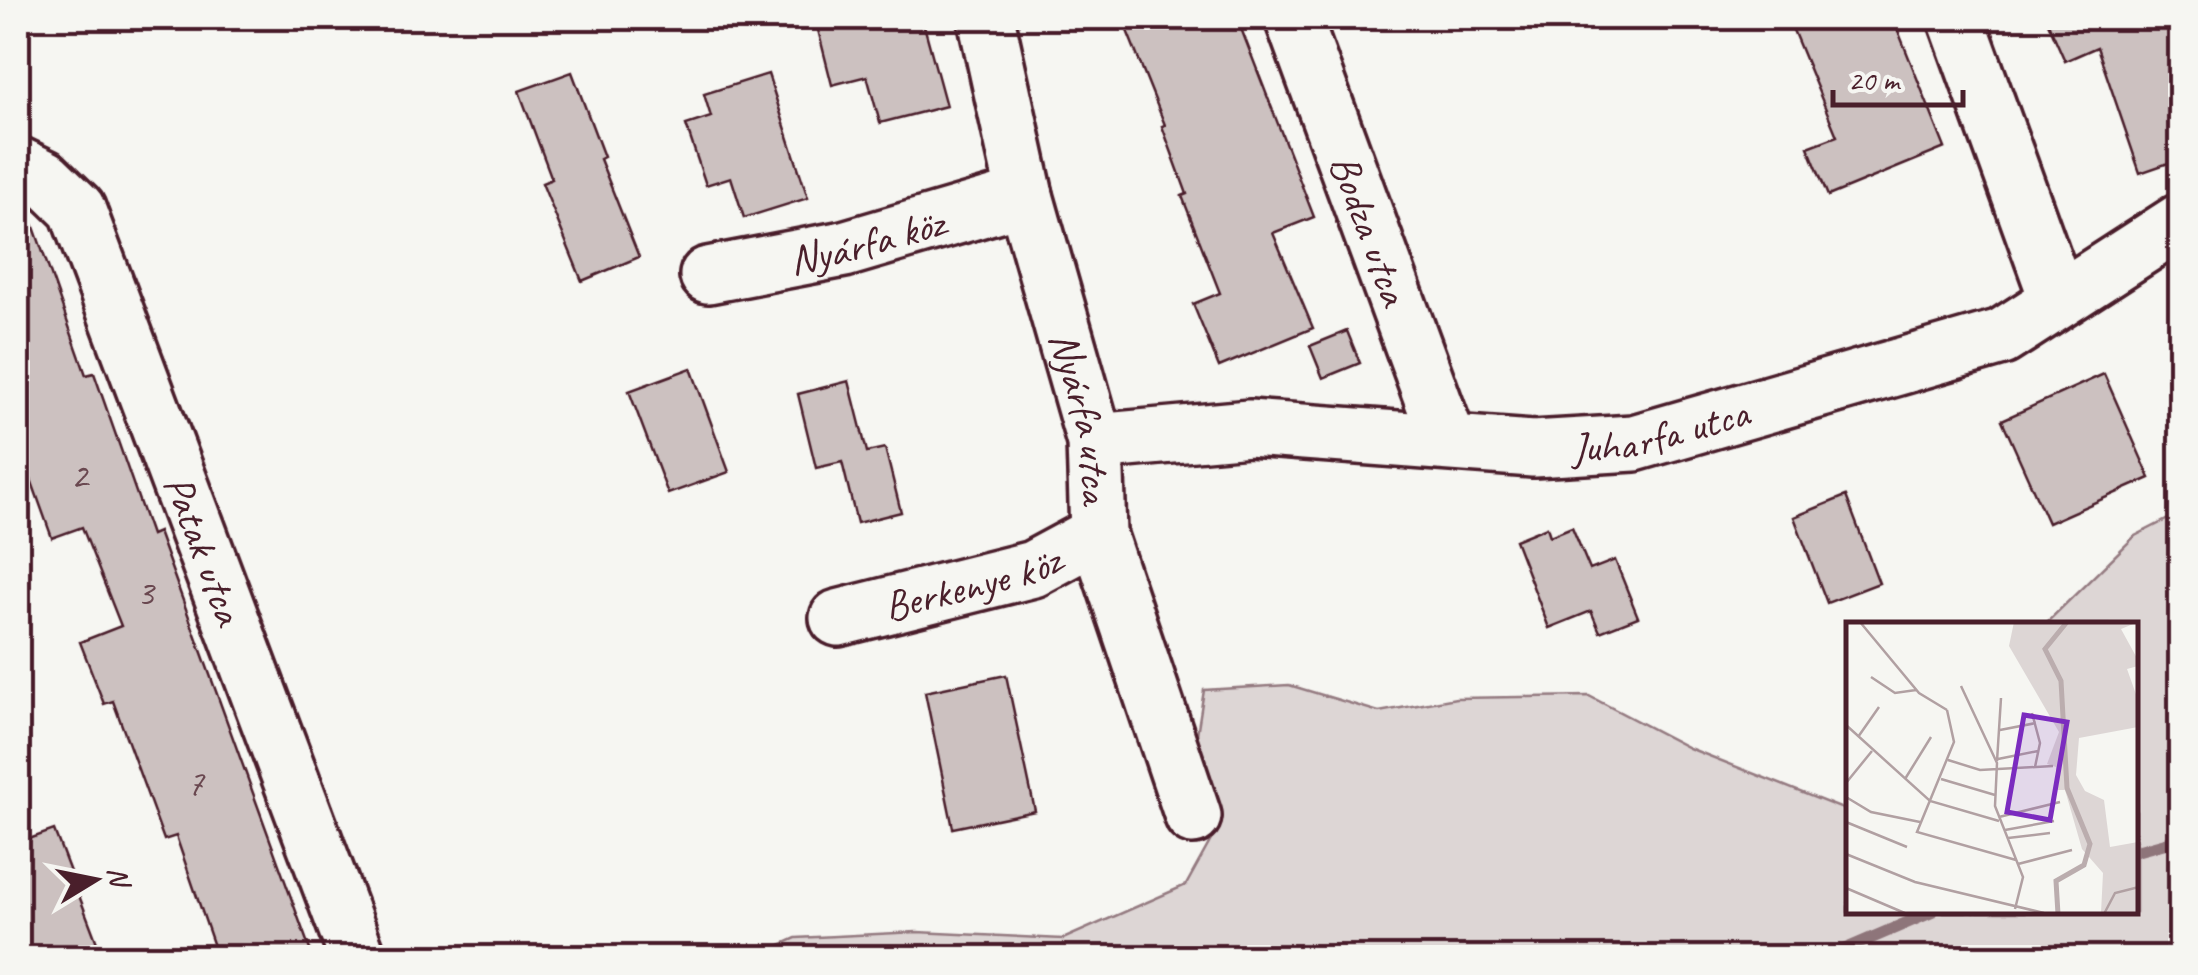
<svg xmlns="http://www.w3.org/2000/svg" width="2198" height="975" font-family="Caveat,sans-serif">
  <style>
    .green { fill: #ddd6d5; stroke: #947a80; stroke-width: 2.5 }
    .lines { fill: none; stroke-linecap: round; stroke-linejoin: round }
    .stream { stroke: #8e747a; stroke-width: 12 }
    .building { fill: #ccc1c0; stroke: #4a1f2b; stroke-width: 2.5 }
    .minor-casing { stroke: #4a1f2b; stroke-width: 62 }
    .minor { stroke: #f6f6f2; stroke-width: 55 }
    .labels { text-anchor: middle; stroke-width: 8; stroke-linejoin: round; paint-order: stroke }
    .number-label { font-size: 38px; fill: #6a4850 }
    .street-label { font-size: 42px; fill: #4a1f2b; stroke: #f6f6f2 }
    .inset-river { fill: none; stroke: #bbadae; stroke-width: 5 }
    .inset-road { fill: none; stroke: #b1a0a2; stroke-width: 2.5 }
    .view { fill: #7b2cbf; fill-opacity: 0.15; stroke: #7b2cbf; stroke-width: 5 }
    .inset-edge { fill: none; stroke: #4a1f2b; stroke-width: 5 }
  </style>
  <rect width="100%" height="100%" fill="#f6f6f2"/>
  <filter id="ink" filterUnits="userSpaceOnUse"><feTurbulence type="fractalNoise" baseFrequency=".01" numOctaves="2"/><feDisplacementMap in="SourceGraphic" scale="20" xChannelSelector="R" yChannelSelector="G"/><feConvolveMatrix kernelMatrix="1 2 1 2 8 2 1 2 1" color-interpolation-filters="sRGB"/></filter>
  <g filter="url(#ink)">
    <polygon class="green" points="2180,513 2180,957 751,958 796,938 917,932 1063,939 1186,885 1222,820 1192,766 1204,690 1289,685 1379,712 1456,698 1589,696 1689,748 1848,811 1848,912 2136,912 2136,625 2044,625 2135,536"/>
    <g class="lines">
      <g class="stream">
        <polyline points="2136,851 2180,839"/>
        <polyline points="1825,958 1932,912"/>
      </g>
    </g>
    <g class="building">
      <polygon points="815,18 922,18 946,106 880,123 867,76 832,85"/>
      <polygon points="1122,18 1237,18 1314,217 1273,233 1313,328 1219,367 1193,304 1220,293 1182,196 1187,194 1162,126 1165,125"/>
      <polygon points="1788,18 1893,18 1945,148 1828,196 1808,147 1837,136"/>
      <polygon points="2046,18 2180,18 2180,159 2140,173 2097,47 2065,61"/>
      <polygon points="572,72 604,157 600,159 639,257 582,281 542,183 552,179 519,91"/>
      <polygon points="768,74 808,198 744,218 731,177 706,185 686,125 711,117 704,94"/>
      <polygon points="18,199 26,204 86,375 94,373 151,535 158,532 313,958 218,958 176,836 164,840 113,701 104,704 80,642 121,626 82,527 52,538 18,443"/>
      <polygon points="1347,331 1360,363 1323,378 1310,346"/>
      <polygon points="691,368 729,472 668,494 629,391"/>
      <polygon points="2104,374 2150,478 2048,523 2002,420"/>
      <polygon points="849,381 867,452 885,448 901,512 857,523 842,462 816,468 798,394"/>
      <polygon points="1846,496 1879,583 1827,603 1794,517"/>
      <polygon points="1547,527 1550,536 1572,527 1590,570 1615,560 1638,617 1600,632 1591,611 1549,628 1515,540"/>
      <polygon points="1006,675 1035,811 953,828 925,692"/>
      <polygon points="54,830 99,948 74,958 18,958 18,843"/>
    </g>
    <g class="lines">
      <defs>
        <g id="minor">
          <path id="s1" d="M986 18 1025 196 1095 442 1098 534 1193 816"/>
          <path id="s2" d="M1293 18 1448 441"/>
          <polyline points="1956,18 2058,300"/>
          <path id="s3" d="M18 165 45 178 77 209 358 958"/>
          <path id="s4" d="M708 275 844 249 1025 196"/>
          <path id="s5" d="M1095 442 1249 428 1533 449 1634 443 2002 337 2180 222"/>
          <path id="s6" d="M838 618 1033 569 1098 534"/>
        </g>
      </defs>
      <use href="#minor" class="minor-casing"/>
      <use href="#minor" class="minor"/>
    </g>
  </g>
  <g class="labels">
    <g class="number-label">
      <text x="79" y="488">2</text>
      <text x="145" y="605">3</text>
      <text x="195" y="795">7</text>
    </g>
    <g class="street-label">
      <text dy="15" stroke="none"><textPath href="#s2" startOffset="225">Bodza utca</textPath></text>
      <text dy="15" stroke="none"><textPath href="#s4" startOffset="162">Nyárfa köz</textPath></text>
      <text dy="15" stroke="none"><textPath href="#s1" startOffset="412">Nyárfa utca</textPath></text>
      <text dy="15" stroke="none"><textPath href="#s5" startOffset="568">Juharfa utca</textPath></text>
      <text dy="15" stroke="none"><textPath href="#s3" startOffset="438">Patak utca</textPath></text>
      <text dy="15" stroke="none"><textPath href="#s6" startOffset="138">Berkenye köz</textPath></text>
    </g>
  </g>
  <g transform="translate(1846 622)">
    <rect width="292" height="292" fill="#f6f6f2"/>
    <path d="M168 0H292L275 7 292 38V44L281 47 292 78V105L233 116 230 153 239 169 258 178 264 225 292 220V292L255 291 257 251 236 227 219 168H210V145L201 142 213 110 163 24Z" fill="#ddd6d5"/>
    <path class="inset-river" d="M212 292 210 259 238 243 244 222 221 166 215 59 199 27 221 0"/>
    <path class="inset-road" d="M14 0 73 71 101 88M25 55 49 71 70 68M115 64 151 141 149 184 177 255 169 287M101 88 108 120 71 210 170 238M186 91 194 121 189 145M0 103 84 179 153 199M154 108 190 101M12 115 33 85M152 137 192 129M102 138 134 148 207 144M151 139 155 76M59 157 85 115M95 157 149 173M0 161 26 129M0 175 25 190 74 200M153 195 214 180M0 200 61 225M159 208 208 199M162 216 204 211M0 232 69 260 198 291M172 242 226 228M0 266 61 292M258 292 269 271 293 265"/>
    <path class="view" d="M178 93 221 100 204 198 161 190Z"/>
    <rect width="292" height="292" class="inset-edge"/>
  </g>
  <rect width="2198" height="975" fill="none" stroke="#f6f6f2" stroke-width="60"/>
  <rect x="30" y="30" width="2138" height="915" fill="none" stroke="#4a1f2b" stroke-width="4" filter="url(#ink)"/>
  <g transform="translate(95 880) rotate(80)" stroke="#f6f6f2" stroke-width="8" paint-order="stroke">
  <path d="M0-8L18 38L0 25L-18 38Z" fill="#4a1f2b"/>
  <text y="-15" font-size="28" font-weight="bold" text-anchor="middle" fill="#4a1f2b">N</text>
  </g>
  <path d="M1833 90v15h130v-15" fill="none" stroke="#4a1f2b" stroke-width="5"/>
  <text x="1848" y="90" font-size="30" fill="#4a1f2b" stroke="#f6f6f2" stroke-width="8" paint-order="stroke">20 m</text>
</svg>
